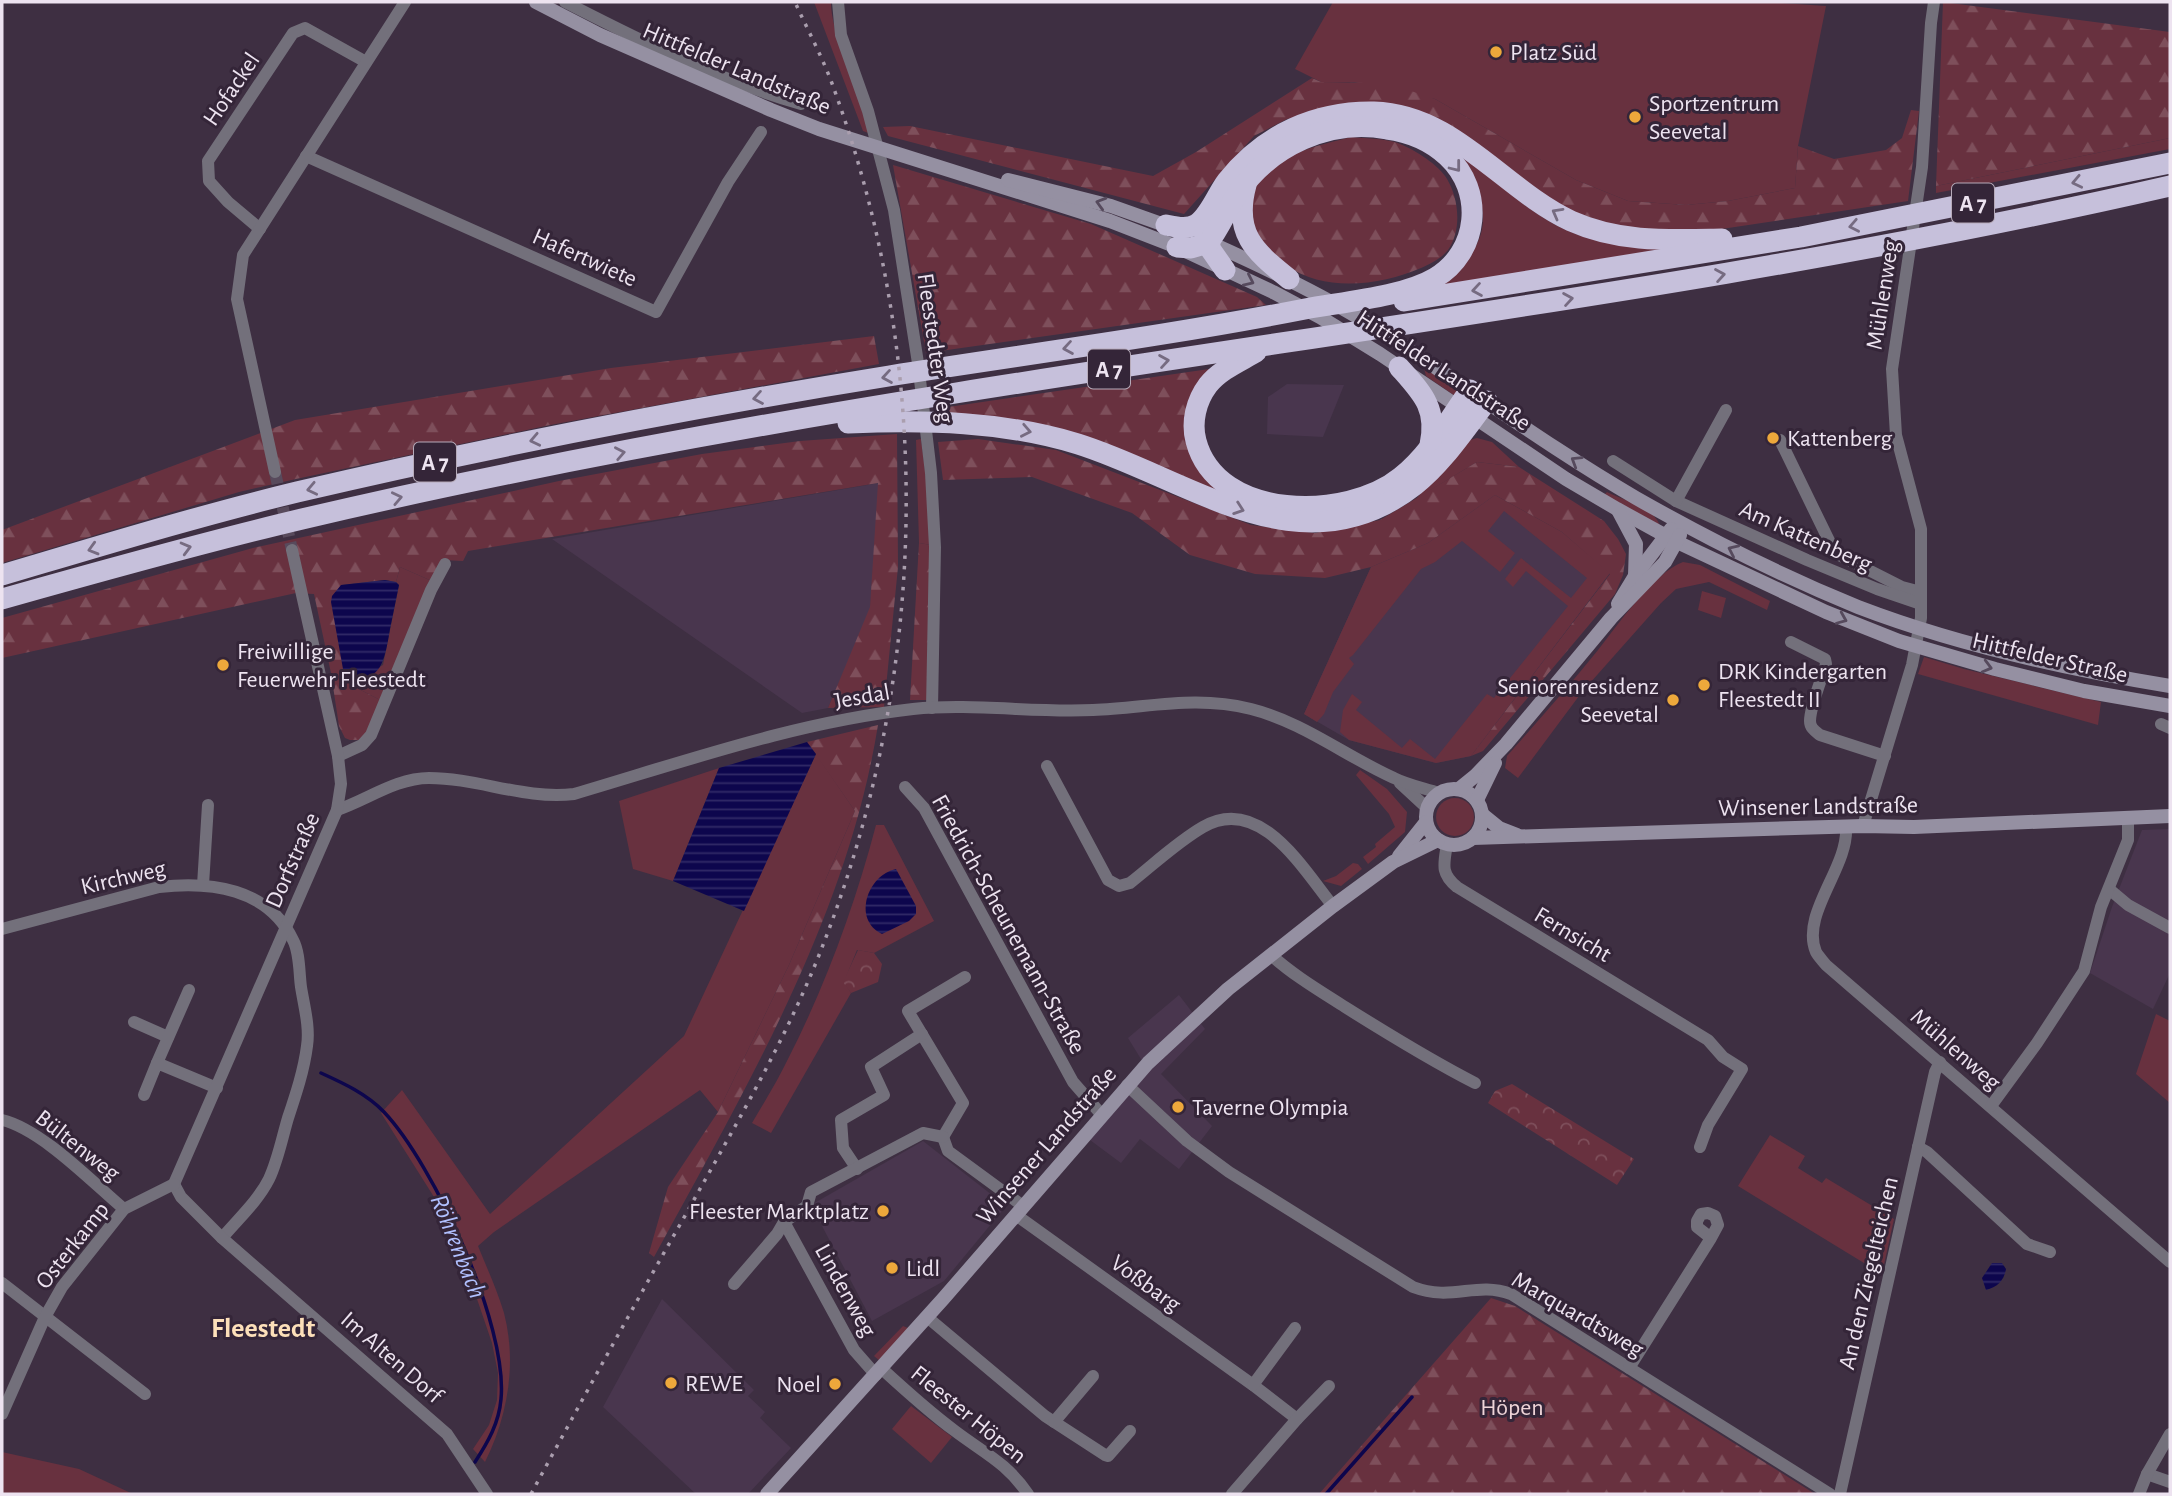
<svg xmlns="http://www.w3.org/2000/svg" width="2172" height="1496" font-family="'Alegreya Sans',sans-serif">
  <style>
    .built { fill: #49364e }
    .green { fill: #68313f }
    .forest { fill: url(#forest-firs) }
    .park { fill: url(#park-crowns) }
    .water { fill: url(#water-rules) }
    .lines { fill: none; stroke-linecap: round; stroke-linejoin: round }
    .stream { stroke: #0d064d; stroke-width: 3.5 }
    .street-tunnel { stroke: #584a5c; stroke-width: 12; stroke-dasharray: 12 6; stroke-linecap: butt }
    .street { stroke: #73707b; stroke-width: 12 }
    .secondary { stroke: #9590a2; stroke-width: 14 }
    .highway { stroke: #c6c0db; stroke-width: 21 }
    .rail { stroke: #aa9eae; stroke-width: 3.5; stroke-dasharray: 3.5 7; stroke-linecap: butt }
    .oneway { stroke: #766b81 }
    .oneway2 { stroke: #564a5d }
    .poi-dot { fill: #eda83b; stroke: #342538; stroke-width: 2.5 }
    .labels { text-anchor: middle; stroke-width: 6; stroke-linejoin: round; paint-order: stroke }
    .shield { fill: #342538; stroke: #b6aab9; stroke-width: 2 }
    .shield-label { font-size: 23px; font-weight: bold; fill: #ede3f0 }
    .poi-label { font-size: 24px; fill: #ede3f0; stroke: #342538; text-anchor: start }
    .street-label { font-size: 24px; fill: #ede3f0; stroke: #342538 }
    .park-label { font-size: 24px; fill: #eed4d8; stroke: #342538 }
    .water-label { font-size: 26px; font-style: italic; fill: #b0bffd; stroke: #342538 }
    .quarter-label { font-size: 28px; font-weight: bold; fill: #fcdfb9; stroke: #342538 }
  </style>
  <defs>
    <pattern id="forest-firs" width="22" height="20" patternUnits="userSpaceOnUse" patternTransform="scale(1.75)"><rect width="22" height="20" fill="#68313f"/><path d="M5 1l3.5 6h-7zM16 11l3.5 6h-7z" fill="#7e4f5b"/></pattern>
    <pattern id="park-crowns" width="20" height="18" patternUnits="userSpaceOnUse" patternTransform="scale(1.75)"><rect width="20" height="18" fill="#68313f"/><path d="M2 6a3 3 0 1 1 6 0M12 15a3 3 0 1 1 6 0" fill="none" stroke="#7e4f5b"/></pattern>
    <pattern id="water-rules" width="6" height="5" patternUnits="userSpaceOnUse" patternTransform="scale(1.75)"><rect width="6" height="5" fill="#0d064d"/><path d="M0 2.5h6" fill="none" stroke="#312a67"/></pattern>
  </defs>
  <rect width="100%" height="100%" fill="#3e2f42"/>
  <g class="built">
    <polygon points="1287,384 1344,385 1323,437 1267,434 1268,397"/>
    <polygon points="879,483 870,611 828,708 802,713 552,539"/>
    <polygon points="1495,495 1610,573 1471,756 1436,763 1349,740 1304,714 1371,567 1428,543"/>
    <polygon points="2170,829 2170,973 2153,1009 2090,973 2112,907 2142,830"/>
    <polygon points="1179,995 1205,1029 1161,1074 1212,1126 1179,1169 1140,1139 1121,1163 1090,1140 1149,1072 1128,1038"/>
    <polygon points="923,1141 1006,1206 944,1281 872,1321 811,1205"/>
    <polygon points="662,1299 754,1390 748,1396 765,1412 760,1418 791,1448 748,1494 696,1494 603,1407"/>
  </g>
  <g class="green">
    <path d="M814 2H831C830 31 861 102 871 134L863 131Z"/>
    <polygon points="1333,2 1765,2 1826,6 1798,146 1795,188 1728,201 1686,205 1628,201 1576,180 1435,99 1354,82 1321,82 1295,69"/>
    <polygon points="2170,138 2170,149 1936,193 1936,186"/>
    <path d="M1464 159 1474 163C1508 192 1543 225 1588 238 1613 245 1643 245 1670 248L1433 287C1445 276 1466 262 1474 249 1493 220 1478 186 1464 159Z"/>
    <path d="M1423 364C1438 374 1455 382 1461 400L1426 376Z"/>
    <polygon points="1477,438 1492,442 1519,467 1477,462 1416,499 1466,441"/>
    <polygon points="921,439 928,493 931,545 919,543 916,440"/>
    <path d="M1607 492C1623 500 1654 507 1660 526L1604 495Z"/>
    <polygon points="1495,495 1562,532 1610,573 1471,756 1436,763 1349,740 1340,732 1343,710 1352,694 1362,702 1356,710 1402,748 1410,739 1435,759 1487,694 1494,698 1568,606 1526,571 1513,587 1505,579 1521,558 1571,598 1587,578 1504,511 1488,531 1515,553 1500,572 1462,541 1435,562 1421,569 1353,655 1349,658 1354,664 1333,692 1324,714 1317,722 1304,714 1371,567 1428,543"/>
    <path d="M1683 562 1700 565 1770 601 1767 610 1709 582 1676 589 1661 603 1582 692 1518 778 1505 768 1507 756C1538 721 1569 686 1598 650 1618 625 1653 573 1683 562Z"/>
    <polygon points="400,567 432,581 382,701 349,684 351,674 362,677 383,665 399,585 396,582"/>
    <polygon points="1702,591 1726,598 1721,618 1698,610"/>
    <polygon points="1924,657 1964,669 2101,702 2098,725 1918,674"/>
    <path d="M816 754 855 811 789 965 718 1112 700 1090 494 1232 478 1246C487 1268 497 1290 504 1313 517 1363 508 1416 485 1462L473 1449 489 1425 497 1400 498 1373 492 1343 477 1299 434 1197 381 1113 402 1090 490 1214 684 1036Z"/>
    <polygon points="719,768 673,881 633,869 619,801"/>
    <polygon points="1360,770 1387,789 1407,812 1405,832 1368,864 1363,857 1376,847 1375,844 1395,827 1389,814 1356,775"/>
    <circle cx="1455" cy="817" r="19"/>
    <path d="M876 825H884L934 921 874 953 857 950 844 982 851 993 771 1133 752 1123C765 1101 778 1080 789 1057 826 984 855 905 876 825Z"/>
    <polygon points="1353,863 1358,864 1362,869 1341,886 1323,881 1336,876"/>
    <polygon points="2156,1014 2170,1021 2170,1103 2136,1074"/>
    <polygon points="1770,1135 1805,1156 1798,1168 1822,1183 1826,1178 1894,1219 1882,1274 1738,1186"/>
    <polygon points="903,1326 908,1328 880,1361 874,1356"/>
    <polygon points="911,1406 952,1437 931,1463 892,1429"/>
    <polygon points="2,1452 79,1469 133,1494 2,1494"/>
  </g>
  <g class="forest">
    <polygon points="1943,2 2170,32 2170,138 1936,186"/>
    <polygon points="1312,78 1321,82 1387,83 1435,99 1576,180 1628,201 1686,205 1728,201 1795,188 1798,146 1834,159 1886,150 1902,138 1911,110 1919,111 1908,201 1688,234 1625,229 1561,208 1363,104 1287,119 1254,136 1184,214 888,136 883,127 910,126 1153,176 1196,152"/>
    <path d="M1352 137C1367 139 1387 138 1400 144 1415 150 1439 165 1447 179 1459 199 1462 230 1448 250 1442 258 1430 264 1421 268 1381 285 1326 293 1287 266 1273 257 1261 240 1249 228 1248 212 1247 193 1257 180 1277 154 1323 144 1352 137Z"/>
    <polygon points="893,165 1091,224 1257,297 1266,305 926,353"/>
    <polygon points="874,336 879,364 550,425 296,479 239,492 2,563 2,530 295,420 611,368"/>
    <polygon points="1216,368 1190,402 1228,498 950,414 948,407"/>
    <polygon points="897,434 898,567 884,707 828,708 870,607 878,483 468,551 463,561 443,560 432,581 400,567 396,582 385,580 341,585 343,669 351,674 349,684 382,701 369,731 361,740 350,740 345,738 339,726 331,673 314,594 296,593 2,658 2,618 253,548 559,481 702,454 800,441"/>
    <polygon points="978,439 1056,450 1251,525 1315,533 1380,520 1477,462 1519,467 1604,521 1618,539 1626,554 1623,575 1615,594 1483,751 1471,756 1610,574 1562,532 1495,495 1428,543 1371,567 1325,578 1255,574 1190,555 1132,513 1032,477 943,480 938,442"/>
    <polygon points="919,543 931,545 928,700 910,700"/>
    <path d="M878 725C847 917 746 1088 654 1257L649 1253 668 1187 718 1112 789 965 855 811 807 742Z"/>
    <polygon points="1491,1298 1515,1306 1815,1494 1319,1494"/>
  </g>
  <g class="park">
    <polygon points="858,950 874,953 882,964 878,982 851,993 843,982"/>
    <polygon points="1512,1084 1634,1159 1617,1185 1488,1103 1495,1091"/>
  </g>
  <g class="water">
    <path d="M385 580 396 582 399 585C396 600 393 614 390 629 385 658 381 692 343 669L331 602 332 596 341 585Z"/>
    <polygon points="807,742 816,754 744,911 673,881 719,768"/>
    <path d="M896 869 916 906V914L909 921 882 934C852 920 867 875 896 869Z"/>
    <path d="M1992 1263H2002L2006 1269C2004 1281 1997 1287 1986 1290L1982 1278Z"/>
  </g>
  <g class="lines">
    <g class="stream">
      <path d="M321 1073C343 1083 367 1094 384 1112 434 1165 508 1325 501 1399 499 1423 488 1442 475 1462"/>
      <polyline points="1326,1494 1412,1397"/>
    </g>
    <polyline class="street-tunnel" points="275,472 292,550"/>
    <g class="street">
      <path d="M565 2C637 39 723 82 801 104"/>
      <polyline points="838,2 841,35 868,111 894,210 918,363 931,473 935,547 932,708"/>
      <polyline points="306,156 656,312 728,182 761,132"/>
      <polyline points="260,229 228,202 209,181 208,161 293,33 305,28 366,62"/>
      <polyline points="1780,440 1835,553 1902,587 1921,592"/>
      <polyline points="1613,461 1676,501 1807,560 1877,589 1921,604"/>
      <polyline points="275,472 237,299 243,255 405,2"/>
      <polyline points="1676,501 1726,410"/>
      <path d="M1791 642 1825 659 1826 664C1822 679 1810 706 1810 721 1810 728 1815 731 1820 735L1885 756"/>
      <polyline points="2161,724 2170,728"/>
      <polyline points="338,756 362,745 371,735 431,590 445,564"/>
      <path d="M1047 766 1108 880 1119 886 1130 883C1153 865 1177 842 1203 827 1260 794 1303 869 1333 906"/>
      <polyline points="1400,783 1427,808"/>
      <polyline points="905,787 924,808 1073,1082 1101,1114"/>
      <path d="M337 810C367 800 396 778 429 778 478 778 525 800 574 794 686 761 797 722 913 709 973 703 1033 713 1093 710 1148 708 1195 695 1251 709 1303 722 1345 756 1394 778 1408 785 1424 788 1439 793"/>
      <polyline points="1863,826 1912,665 1921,618 1921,529 1896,435 1892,369 1922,167 1931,23 1934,2"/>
      <path d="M1846 827C1849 867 1800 914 1816 952 1818 956 1823 961 1826 965L2170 1262"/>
      <path d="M1447 844C1444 864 1440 873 1457 887L1708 1040 1723 1057 1742 1069 1708 1125 1700 1147"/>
      <polyline points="203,885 208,805"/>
      <polyline points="2109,889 2128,905 2170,928"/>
      <path d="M2 929 159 887C210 881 268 888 293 940 300 953 299 973 301 987 304 1006 310 1027 307 1046 304 1070 296 1094 288 1118 282 1138 278 1160 269 1179 258 1201 238 1219 222 1238"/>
      <path d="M1271 955C1293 975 1320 991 1345 1007 1388 1034 1430 1060 1475 1083"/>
      <polyline points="134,1022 168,1037"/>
      <polyline points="157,1063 189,990"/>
      <path d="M1127 1085 1187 1141 1229 1172 1413 1287C1453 1302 1475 1281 1511 1294L1830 1494"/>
      <polyline points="144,1095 157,1063 217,1088"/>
      <polyline points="1991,1106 2037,1043 2084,971 2101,907 2128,840 2128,818"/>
      <path d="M2 1120C41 1129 92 1182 124 1209"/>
      <polyline points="943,1137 963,1103 908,1011 965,977"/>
      <polyline points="943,1137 948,1151 1023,1206"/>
      <polyline points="1918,1147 1927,1152 2027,1244 2050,1252"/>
      <polyline points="857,1169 843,1148 841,1120 884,1095 871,1067 922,1034"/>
      <polyline points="174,1184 337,810 341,784 338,756 292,550"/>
      <polyline points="174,1184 181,1197 222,1238 447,1434 487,1494"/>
      <polyline points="1016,1215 1253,1385 1297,1419"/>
      <polyline points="784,1222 854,1350 876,1375"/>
      <polyline points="2,1283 145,1394"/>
      <polyline points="734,1284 777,1234 784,1222 807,1206 811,1192 923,1133 943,1137"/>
      <polyline points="927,1317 1045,1416 1105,1455 1108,1456 1130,1431"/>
      <path d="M881 1368C905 1390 929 1412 955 1431 984 1453 1007 1463 1028 1494"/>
      <polyline points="1629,1368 1711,1238 1718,1225 1715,1216 1708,1213 1701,1214 1697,1221 1697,1227 1711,1238"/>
      <polyline points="1253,1385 1295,1328"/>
      <polyline points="2,1414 45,1317 62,1287 124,1209 174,1184"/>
      <polyline points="1054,1422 1093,1376"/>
      <polyline points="2147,1474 2170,1482"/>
      <polyline points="1232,1494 1297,1419 1329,1386"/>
      <polyline points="1840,1494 1935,1072 1940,1062"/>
      <polyline points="2139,1494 2147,1474 2170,1434"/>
    </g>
    <g class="secondary">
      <polyline points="536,2 600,35 771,110 819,129 1110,221 1177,247 1273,292 1320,317 1380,354 1566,479 1617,509 1677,542 1826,612 1899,641 1995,669 2084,691 2170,706"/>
      <polyline points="1008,180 1111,206 1173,228"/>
      <path d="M1208 242C1262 266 1315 291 1366 322 1457 379 1543 444 1636 498 1708 539 1782 576 1858 607 1957 645 2066 669 2170 686"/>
      <polyline points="1618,510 1636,544 1635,576"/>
      <polyline points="1618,604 1635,576 1671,529"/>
      <circle cx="1454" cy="817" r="28"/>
      <polyline points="1459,789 1475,776 1506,744 1611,618 1665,562 1680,535"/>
      <polyline points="1477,800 1495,763"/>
      <polyline points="1483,815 1499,828 1517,835"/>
      <polyline points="1473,838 1863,826 1914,827 2170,816"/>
      <polyline points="1399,856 1426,822"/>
      <polyline points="767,1494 943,1299 1148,1063 1228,989 1333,906 1393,862 1438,840"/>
    </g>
    <g class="highway">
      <path d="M1246 185C1233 233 1254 251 1289 279"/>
      <path d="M1166 225C1176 227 1187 230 1197 224 1210 215 1217 194 1227 181 1264 134 1316 111 1374 112 1454 114 1504 190 1571 221 1620 243 1670 240 1722 239"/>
      <polyline points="1205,229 1211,250 1225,270"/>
      <polyline points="1404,301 1801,237 2170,163"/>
      <path d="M1256 352C1239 362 1220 370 1208 385 1196 401 1191 422 1196 441 1217 521 1347 521 1401 477 1430 454 1449 419 1470 390"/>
      <path d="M1399 367C1422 393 1438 408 1430 445"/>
      <path d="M848 423C926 420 1003 421 1078 444 1190 479 1302 574 1415 485 1443 463 1465 429 1487 401"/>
      <path d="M2 575C100 546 198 516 297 492 493 446 690 408 889 376 1028 354 1167 336 1305 309 1342 302 1403 297 1435 278 1479 252 1485 191 1447 156 1431 141 1409 132 1387 129 1330 118 1270 146 1238 193 1227 209 1220 228 1208 243L1191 248 1177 247"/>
      <path d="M2 599C101 571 201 543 302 519 518 468 737 428 956 393 1361 328 1770 278 2170 186"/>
    </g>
    <path class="rail" d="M531 1494C582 1400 633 1307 686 1214 731 1133 779 1052 815 965 929 687 937 372 834 89 824 60 808 31 795 2"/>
  </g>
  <defs><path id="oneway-chevron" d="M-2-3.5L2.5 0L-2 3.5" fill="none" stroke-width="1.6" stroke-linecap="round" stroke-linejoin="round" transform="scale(1.75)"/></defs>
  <g class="oneway">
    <use href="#oneway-chevron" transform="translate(1456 167) rotate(52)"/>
    <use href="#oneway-chevron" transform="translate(2077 182) rotate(168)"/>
    <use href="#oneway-chevron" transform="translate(1557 213) rotate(-151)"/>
    <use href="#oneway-chevron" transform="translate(1854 226) rotate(169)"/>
    <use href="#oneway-chevron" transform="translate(1720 275) rotate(-10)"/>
    <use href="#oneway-chevron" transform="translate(1477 290) rotate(171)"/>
    <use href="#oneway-chevron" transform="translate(1568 299) rotate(-9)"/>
    <use href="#oneway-chevron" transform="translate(1068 348) rotate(171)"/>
    <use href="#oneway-chevron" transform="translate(1164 361) rotate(-9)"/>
    <use href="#oneway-chevron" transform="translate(887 377) rotate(171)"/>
    <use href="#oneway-chevron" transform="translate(758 398) rotate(170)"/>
    <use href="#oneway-chevron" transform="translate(1026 431) rotate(11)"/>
    <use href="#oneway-chevron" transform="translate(535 440) rotate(168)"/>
    <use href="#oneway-chevron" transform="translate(620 453) rotate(-11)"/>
    <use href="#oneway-chevron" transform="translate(312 489) rotate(168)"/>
    <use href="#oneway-chevron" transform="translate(397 498) rotate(-12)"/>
    <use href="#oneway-chevron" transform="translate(1239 509) rotate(19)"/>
    <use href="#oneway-chevron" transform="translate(186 548) rotate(-15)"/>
    <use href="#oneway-chevron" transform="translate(93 549) rotate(164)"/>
  </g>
  <g class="oneway2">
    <use href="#oneway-chevron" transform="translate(1101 203) rotate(-164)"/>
    <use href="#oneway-chevron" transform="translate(1249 281) rotate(25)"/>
    <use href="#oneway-chevron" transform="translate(1576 461) rotate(-148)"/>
    <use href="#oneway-chevron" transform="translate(1733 550) rotate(-155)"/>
    <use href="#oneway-chevron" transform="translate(1842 619) rotate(23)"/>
    <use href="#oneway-chevron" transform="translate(1987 667) rotate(15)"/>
  </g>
  <g class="poi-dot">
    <circle cx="1496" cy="52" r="7"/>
    <circle cx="1635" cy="117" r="7"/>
    <circle cx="1773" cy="438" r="7"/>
    <circle cx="223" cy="665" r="7"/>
    <circle cx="1704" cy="685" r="7"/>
    <circle cx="1673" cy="700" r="7"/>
    <circle cx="1178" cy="1107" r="7"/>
    <circle cx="883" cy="1211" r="7"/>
    <circle cx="892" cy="1268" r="7"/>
    <circle cx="671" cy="1383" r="7"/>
    <circle cx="835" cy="1384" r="7"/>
  </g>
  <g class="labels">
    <g class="shield">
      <rect x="1952" y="183.5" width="42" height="39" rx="5"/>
      <rect x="1088" y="349.5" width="42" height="39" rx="5"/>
      <rect x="414" y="442.5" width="42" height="39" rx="5"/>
    </g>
    <g class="shield-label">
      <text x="1973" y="211">A 7</text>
      <text x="1109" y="377">A 7</text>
      <text x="435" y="470">A 7</text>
    </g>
    <g class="poi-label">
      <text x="1510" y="60">Platz Süd</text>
      <text x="1649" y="111">Sportzentrum<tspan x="1649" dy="28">Seevetal</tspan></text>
      <text x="1787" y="446">Kattenberg</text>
      <text x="237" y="659">Freiwillige<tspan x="237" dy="28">Feuerwehr Fleestedt</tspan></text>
      <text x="1718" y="679">DRK Kindergarten<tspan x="1718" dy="28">Fleestedt II</tspan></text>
      <text x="1659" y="694" text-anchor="end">Seniorenresidenz<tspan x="1659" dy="28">Seevetal</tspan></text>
      <text x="1192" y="1115">Taverne Olympia</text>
      <text x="869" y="1219" text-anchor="end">Fleester Marktplatz</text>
      <text x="906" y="1276">Lidl</text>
      <text x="685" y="1391">REWE</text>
      <text x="821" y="1392" text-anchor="end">Noel</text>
    </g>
    <g class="street-label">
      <text transform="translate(737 68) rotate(23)" y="8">Hittfelder Landstraße</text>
      <text transform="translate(231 89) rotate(-56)" y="8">Hofackel</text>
      <text transform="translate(585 257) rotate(24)" y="8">Hafertwiete</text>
      <text transform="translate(1882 295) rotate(-81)" y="8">Mühlenweg</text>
      <text transform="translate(936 348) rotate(82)" y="8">Fleestedter Weg</text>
      <text transform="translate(1444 370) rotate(33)" y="8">Hittfelder Landstraße</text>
      <text transform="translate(1806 536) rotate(24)" y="8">Am Kattenberg</text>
      <text transform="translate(2050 657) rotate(13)" y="8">Hittfelder Straße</text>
      <text transform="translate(862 696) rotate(-10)" y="8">Jesdal</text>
      <text transform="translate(1818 806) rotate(-1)" y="8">Winsener Landstraße</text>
      <text transform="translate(292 860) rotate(-66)" y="8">Dorfstraße</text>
      <text transform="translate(123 877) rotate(-13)" y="8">Kirchweg</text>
      <text transform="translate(1009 924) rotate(61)" y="8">Friedrich-Scheunemann-Straße</text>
      <text transform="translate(1573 934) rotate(31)" y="8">Fernsicht</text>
      <text transform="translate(1956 1049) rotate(41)" y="8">Mühlenweg</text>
      <text transform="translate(78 1145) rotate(38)" y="8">Bültenweg</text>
      <text transform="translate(1046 1145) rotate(-49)" y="8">Winsener Landstraße</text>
      <text transform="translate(72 1245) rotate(-52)" y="8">Osterkamp</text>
      <text transform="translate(1868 1273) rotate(-77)" y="8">An den Ziegelteichen</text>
      <text transform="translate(1146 1283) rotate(36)" y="8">Voßbarg</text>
      <text transform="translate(846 1290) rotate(61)" y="8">Lindenweg</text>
      <text transform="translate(1578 1314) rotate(30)" y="8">Marquardtsweg</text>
      <text transform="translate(392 1357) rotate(41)" y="8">Im Alten Dorf</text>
      <text transform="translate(969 1414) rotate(39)" y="8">Fleester Höpen</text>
    </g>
    <g class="park-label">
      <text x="1512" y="1415">Höpen</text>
    </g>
    <g class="water-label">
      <text transform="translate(459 1246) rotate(68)" y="9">Röhrenbach</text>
    </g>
    <g class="quarter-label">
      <text x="263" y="1337">Fleestedt</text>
    </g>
  </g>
  <rect width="2172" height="1496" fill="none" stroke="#ede3f0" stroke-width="7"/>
</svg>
